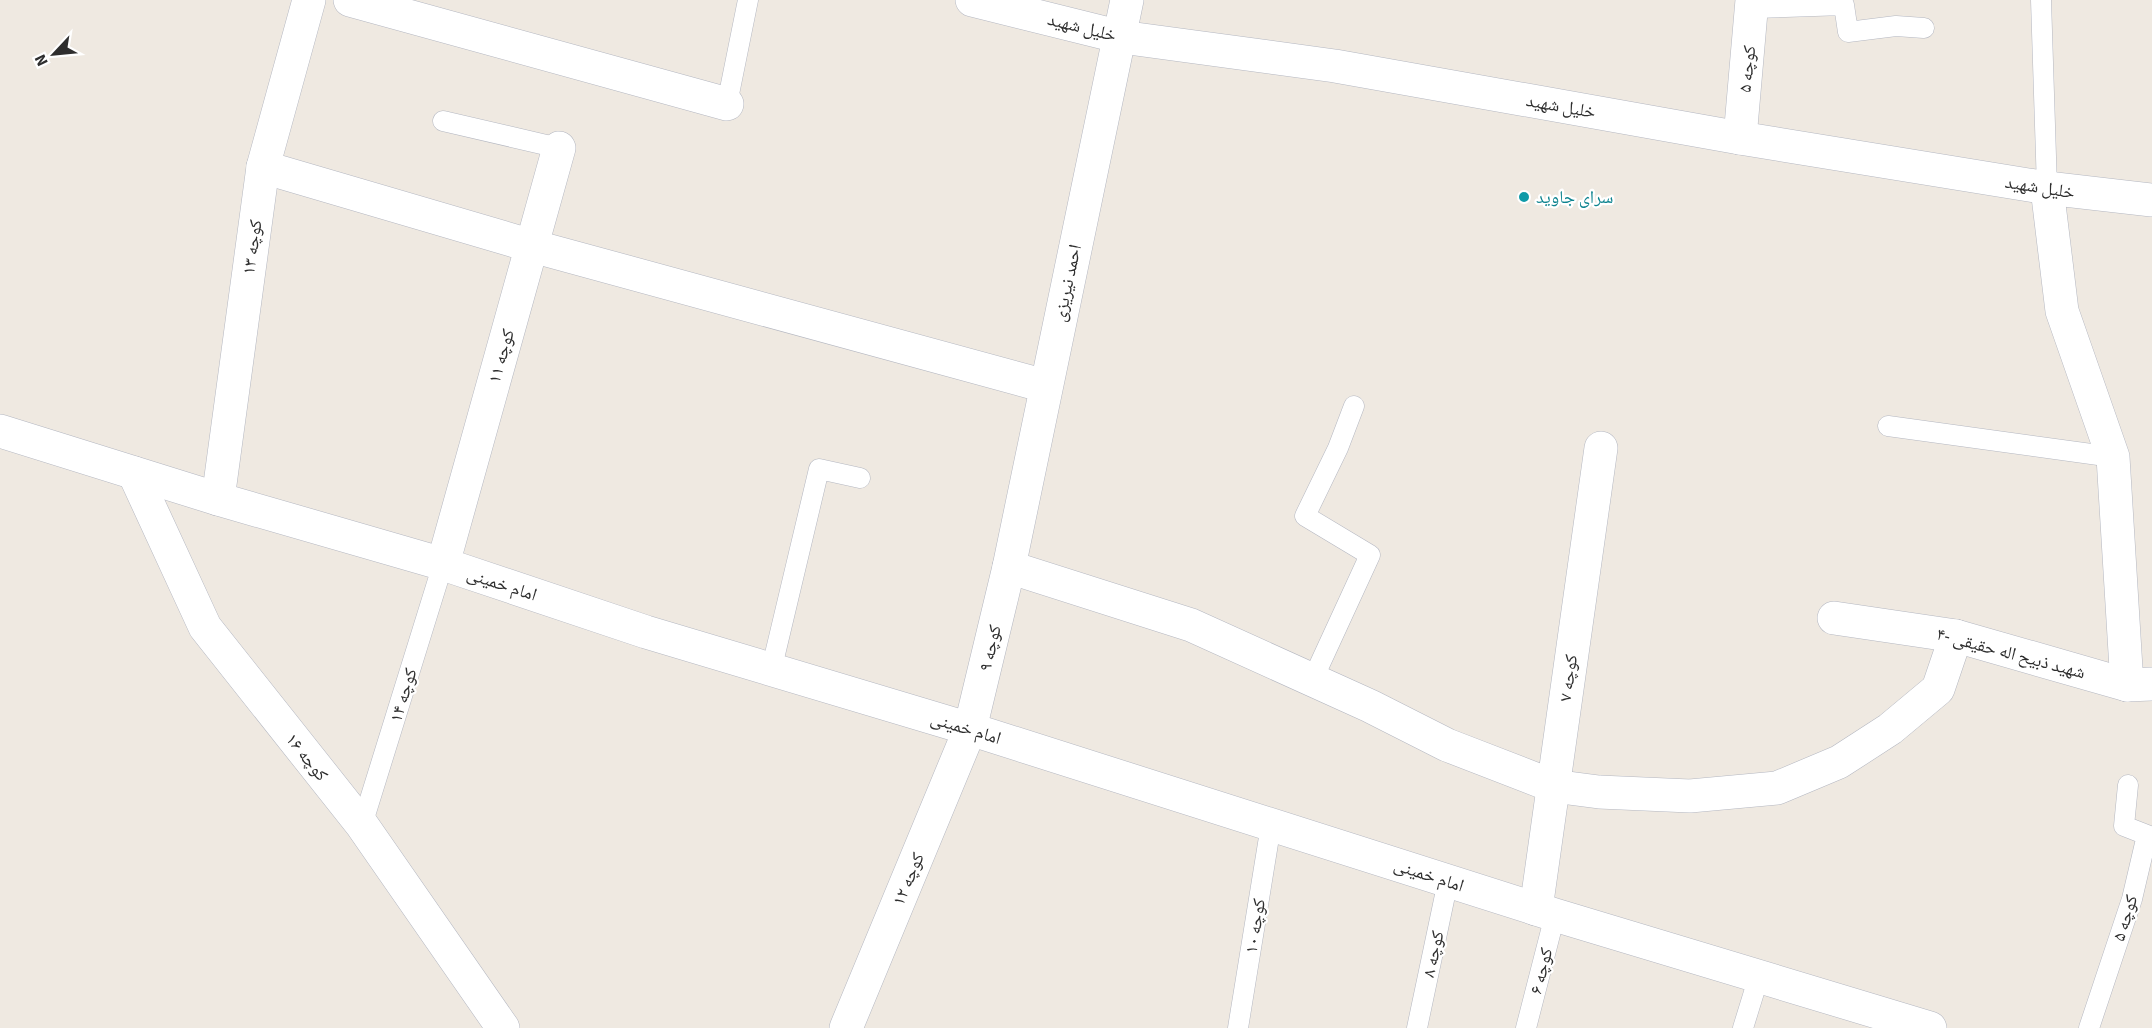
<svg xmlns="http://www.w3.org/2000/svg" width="2152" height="1028" font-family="'Source Sans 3','Noto Naskh Arabic',sans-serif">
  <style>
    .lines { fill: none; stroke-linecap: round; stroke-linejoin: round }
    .lane-casing { stroke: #b4b7c1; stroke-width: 21 }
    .street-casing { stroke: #b4b7c1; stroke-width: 34 }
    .secondary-casing { stroke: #b4b7c1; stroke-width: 34 }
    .lane { stroke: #fff; stroke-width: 20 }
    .street { stroke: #fff; stroke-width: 33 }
    .secondary { stroke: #fff; stroke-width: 33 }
    .culture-dot { fill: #0f9aa8; stroke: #fff; stroke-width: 2 }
    .labels { text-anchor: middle; stroke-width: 4.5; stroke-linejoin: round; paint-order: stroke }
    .street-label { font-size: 18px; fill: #2e2e2e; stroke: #fff }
    .culture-label { font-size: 18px; fill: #0d838f; stroke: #fff; text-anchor: start }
  </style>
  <rect width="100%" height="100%" fill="#efe9e1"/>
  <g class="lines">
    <defs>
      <g id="lane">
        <polyline points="2041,0 2047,188"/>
        <polyline points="1754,8 1844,5 1848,32 1896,26 1924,28"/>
        <polyline points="727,104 748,0"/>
        <polyline points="443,121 559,148"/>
        <polyline points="1888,426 2113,457"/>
        <polyline points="771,671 819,469 860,478"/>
        <polyline points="1312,681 1370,555 1305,516 1338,448 1354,406"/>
        <polyline points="362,825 443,564"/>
        <polyline points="1238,1028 1271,825"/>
        <polyline points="1417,1028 1448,881"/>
        <polyline points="1526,1028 1555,915"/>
        <polyline points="1743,1028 1759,976"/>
        <polyline points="2089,1028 2132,899 2147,835 2124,826 2128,785"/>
      </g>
      <g id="street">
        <polyline points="350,0 727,104"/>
        <polyline points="1740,138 1752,0"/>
        <polyline points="263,167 532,246 1045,386"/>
        <polyline points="2047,188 2062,311 2113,457 2127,685"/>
        <polyline points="218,499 263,167 309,0"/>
        <polyline points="443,564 559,148"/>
        <polyline points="1009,567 1191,625 1370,706 1447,745 1553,786 1599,792 1690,796 1777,788 1839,762 1890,729 1938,689 1956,636"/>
        <polyline points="1834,618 1956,636 2127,685 2152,684"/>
        <polyline points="1536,909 1601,448"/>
        <polyline points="846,1028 970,729"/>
      </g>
      <g id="secondary">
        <polyline points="972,0 1121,37 1335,66 1740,138 2047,188 2152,200"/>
        <polyline points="0,431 218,499 443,564 646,632 970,729 1555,915 1930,1028"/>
        <polyline points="134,473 205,627 362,825 503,1028"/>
        <polyline points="970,729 1009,567 1127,0"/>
      </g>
    </defs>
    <use href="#lane" class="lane-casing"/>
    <use href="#street" class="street-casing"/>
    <use href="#secondary" class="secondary-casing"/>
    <use href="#lane" class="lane"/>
    <use href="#street" class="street"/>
    <use href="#secondary" class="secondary"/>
  </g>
  <circle class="culture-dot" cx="1524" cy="197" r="6"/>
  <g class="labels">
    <g class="street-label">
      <text transform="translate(1082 27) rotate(14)" y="6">خلیل شهید</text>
      <text transform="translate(1747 69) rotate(-84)" y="6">کوچه ۵</text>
      <text transform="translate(1561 106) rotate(10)" y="6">خلیل شهید</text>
      <text transform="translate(2040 187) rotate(9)" y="6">خلیل شهید</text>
      <text transform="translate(252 247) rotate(-82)" y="6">کوچه ۱۳</text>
      <text transform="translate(1067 283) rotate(-78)" y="6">احمد نیریزی</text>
      <text transform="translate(501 356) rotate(-74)" y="6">کوچه ۱۱</text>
      <text transform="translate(502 584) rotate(18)" y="6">امام خمینی</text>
      <text transform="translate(990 648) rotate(-77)" y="6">کوچه ۹</text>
      <text transform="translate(2011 653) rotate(15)" y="6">۴- شهید ذبیح اله حقیقی</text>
      <text transform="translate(1568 678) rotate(-82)" y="6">کوچه ۷</text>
      <text transform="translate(403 695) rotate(-73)" y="6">کوچه ۱۴</text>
      <text transform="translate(966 728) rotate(17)" y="6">امام خمینی</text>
      <text transform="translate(307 757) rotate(51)" y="6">کوچه ۱۶</text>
      <text transform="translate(1429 875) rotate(18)" y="6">امام خمینی</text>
      <text transform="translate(908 879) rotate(-67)" y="6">کوچه ۱۲</text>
      <text transform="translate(2125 918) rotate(-73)" y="6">۵ کوچه</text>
      <text transform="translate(1255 926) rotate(-81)" y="6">کوچه ۱۰</text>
      <text transform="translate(1433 954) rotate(-78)" y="6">کوچه ۸</text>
      <text transform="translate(1541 971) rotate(-76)" y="6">کوچه ۶</text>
    </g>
    <g class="culture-label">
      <text x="1536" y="203">سرای جاوید</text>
    </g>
  </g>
  <g transform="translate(54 54) rotate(244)" stroke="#ffffff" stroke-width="4.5" paint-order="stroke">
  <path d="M0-4.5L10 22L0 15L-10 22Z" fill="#2e2e2e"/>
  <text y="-9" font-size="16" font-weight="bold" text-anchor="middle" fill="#2e2e2e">N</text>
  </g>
</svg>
